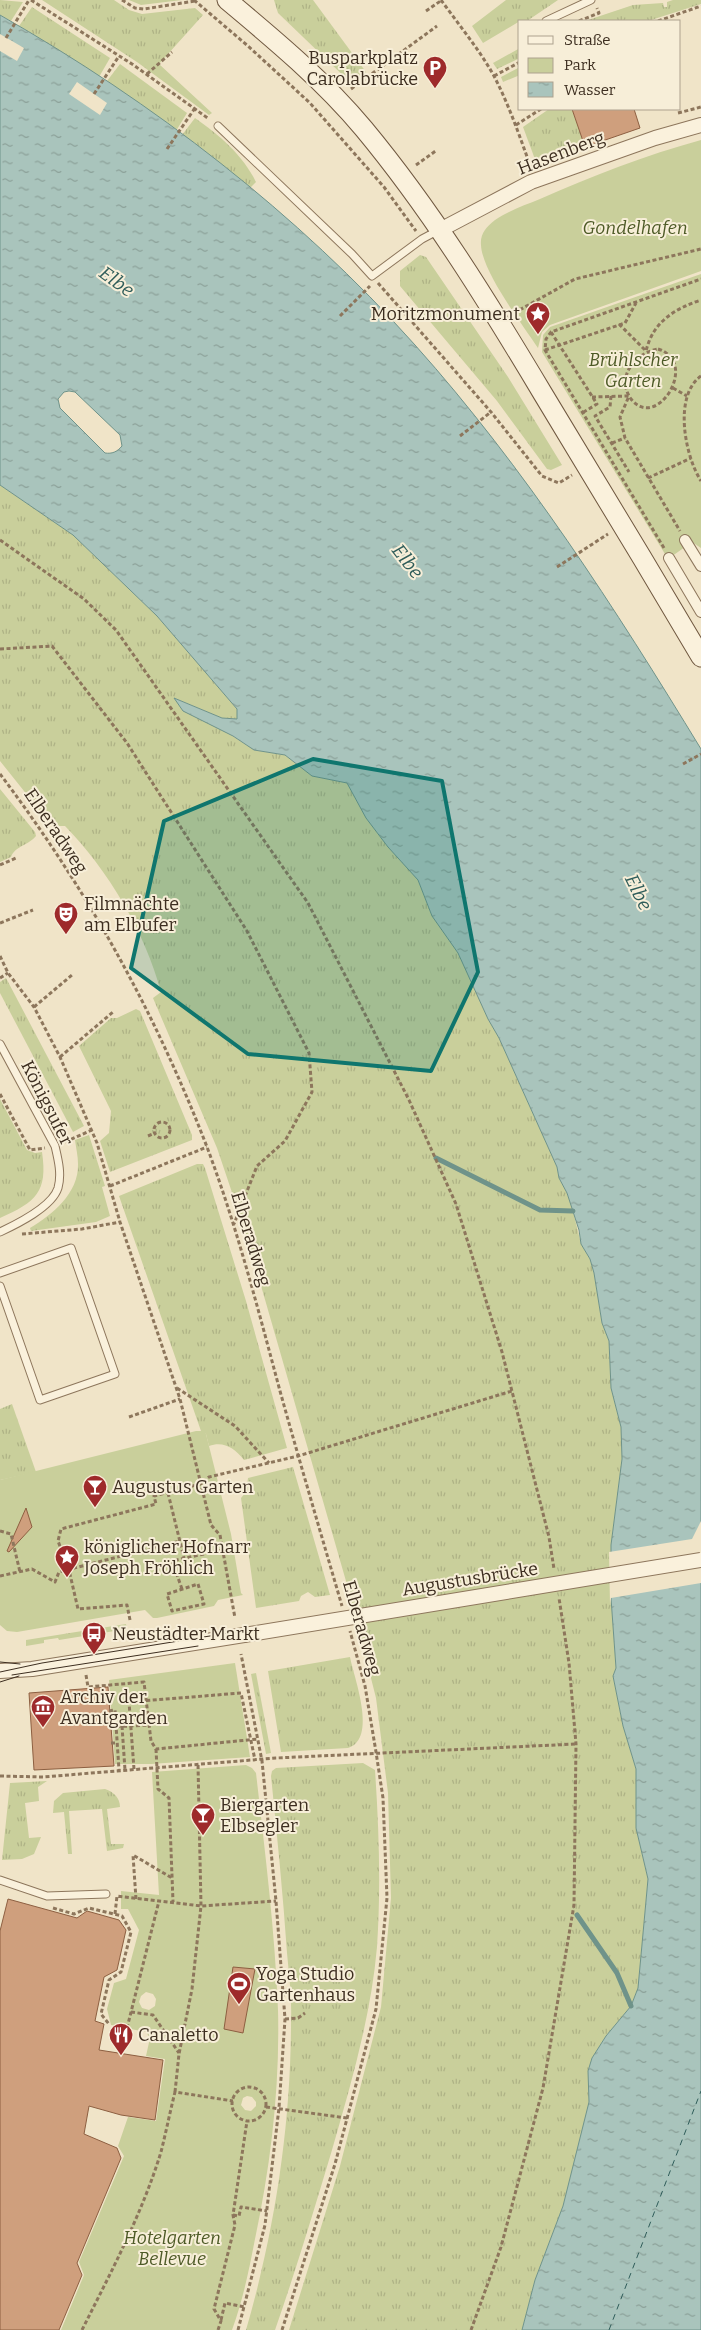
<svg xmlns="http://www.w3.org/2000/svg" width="701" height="2330" font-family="Bitter,serif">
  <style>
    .grass { fill: url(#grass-tufts) }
    .park { fill: #c9cf9b; fill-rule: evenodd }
    .water { fill: url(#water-ripples); stroke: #6f938a; fill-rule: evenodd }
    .pier { fill: #f0e4c8 }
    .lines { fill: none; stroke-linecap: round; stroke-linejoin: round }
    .stream { stroke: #6f938a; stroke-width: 5 }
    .ferry { stroke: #2f5d5a; stroke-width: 1; stroke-dasharray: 6 5; stroke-linecap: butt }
    .building { fill: #cf9f7d; stroke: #8d5f41 }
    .service-casing { stroke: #8d765c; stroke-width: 9 }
    .pedestrian-casing { stroke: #8d765c; stroke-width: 12 }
    .minor-casing { stroke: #8d765c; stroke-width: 16 }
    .secondary-casing { stroke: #6f573f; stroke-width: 21 }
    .path { stroke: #8d765c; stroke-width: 3; stroke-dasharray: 4 2.5; stroke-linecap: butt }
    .service { stroke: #faf1dc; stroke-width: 7 }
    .pedestrian { stroke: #faf1dc; stroke-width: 10 }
    .minor { stroke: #faf1dc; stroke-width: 14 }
    .secondary { stroke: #faf1dc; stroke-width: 19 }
    .tram { stroke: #3d2e20; stroke-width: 1 }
    .minor-bridge-casing { stroke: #8d765c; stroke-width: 16; stroke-linecap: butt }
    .minor-bridge { stroke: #faf1dc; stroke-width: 14 }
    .marked { fill: #0f766e; fill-opacity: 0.2; stroke: #0f766e; stroke-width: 4; stroke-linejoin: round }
    .labels { text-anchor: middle; stroke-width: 4; stroke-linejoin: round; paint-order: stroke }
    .poi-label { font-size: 18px; fill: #3d2e20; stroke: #f7eed8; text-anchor: start }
    .street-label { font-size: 18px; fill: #3d2e20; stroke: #f7eed8 }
    .park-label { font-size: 18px; font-style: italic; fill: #4d5a26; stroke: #f7eed8 }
    .water-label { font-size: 19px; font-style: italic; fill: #2f5d5a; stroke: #f7eed8 }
  </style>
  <defs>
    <pattern id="grass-tufts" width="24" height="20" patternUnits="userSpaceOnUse" patternTransform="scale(1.25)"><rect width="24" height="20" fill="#c9cf9b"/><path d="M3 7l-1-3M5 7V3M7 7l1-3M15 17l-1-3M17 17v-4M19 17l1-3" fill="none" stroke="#aeb285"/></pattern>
    <pattern id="water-ripples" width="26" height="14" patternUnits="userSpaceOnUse" patternTransform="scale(1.25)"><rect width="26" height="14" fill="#a9c4bc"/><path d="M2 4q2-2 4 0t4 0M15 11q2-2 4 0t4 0" fill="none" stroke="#8ba098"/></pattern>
  </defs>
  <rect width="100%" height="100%" fill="#f0e4c8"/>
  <g class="grass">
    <polygon points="0,0 23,2 11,21 0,15"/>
    <polygon points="42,0 114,0 129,10 142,14 195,8 203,15 159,64 212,113 209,115 137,62"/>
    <polygon points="129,0 182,0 141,5"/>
    <polygon points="274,0 313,0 366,72 353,85 278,13"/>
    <polygon points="506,0 558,0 527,21 520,21 483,43 472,26"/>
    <polygon points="673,0 701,0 701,4 648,21 585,21 633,5 663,3 664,7 667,7 667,2"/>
    <polygon points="32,7 110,58 99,77 19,26"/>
    <polygon points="520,48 520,58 497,69 493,63"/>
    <polygon points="120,64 187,113 176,131 107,81"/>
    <polygon points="520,67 520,75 503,82 501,77"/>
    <polygon points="549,109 572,109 585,147 536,162 523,127"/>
    <path d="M195 118C219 135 242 154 256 182L250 188 182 135Z"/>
    <polygon points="420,255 426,257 508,377 562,465 551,470 547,469 497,401 400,286 400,271"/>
    <path d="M0 485 73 535 157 616 237 709V719L222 718 174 698 254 750 285 755 312 776 347 783 366 818 388 847 418 880 432 916 458 953 488 1019 499 1038 557 1167 559 1178 567 1193 573 1211 581 1244 590 1259 594 1273 602 1323 609 1341 611 1388 621 1427 622 1459 611 1545V1598L616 1668 613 1676 623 1726 636 1769V1828L648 1879 638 1988 631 2006 606 2036 592 2058 588 2071 589 2102 563 2206 535 2280 522 2330H289L340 2166 381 2007 391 1898 388 1793 376 1698 350 1595 247 1237 217 1148 153 998 161 992C145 932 108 870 65 826H52L0 761Z"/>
    <path d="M0 789 35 832 36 836C29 845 15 846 11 857L0 862Z"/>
    <polygon points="6,978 84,1126 73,1132 0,993 0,982"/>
    <polygon points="136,1009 140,1011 192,1135 192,1140 110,1172 100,1141 109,1133 111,1111 79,1046 111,1018 117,1018"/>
    <path d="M0 1099 27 1150 35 1153 42 1152C48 1192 36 1202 0 1218Z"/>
    <path d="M89 1135 105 1186 102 1187 110 1216 96 1222 31 1231 30 1228C52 1215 79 1193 78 1164 78 1156 76 1148 75 1140Z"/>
    <path d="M197 1164H203L205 1168 246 1301 287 1448 244 1460C234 1448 224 1441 209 1446L206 1434 201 1431 119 1196Z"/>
    <polygon points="12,1404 36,1472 0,1480 0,1409"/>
    <polygon points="293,1467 330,1595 315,1597 308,1592 301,1596 299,1601 256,1608 241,1498 246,1492 248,1478"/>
    <polygon points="126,1624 127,1629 59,1640 58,1638 44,1640 44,1643 26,1646 26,1640"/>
    <path d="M350 1657C354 1678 378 1739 348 1748L281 1752 268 1671Z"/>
    <polygon points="256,1673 271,1753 266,1754 251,1674"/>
    <path d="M363 1763 375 1770C379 1829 381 1888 377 1947 371 2016 351 2084 332 2150 314 2210 296 2270 275 2330H246C275 2230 291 2125 291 2021 292 1998 289 1975 287 1953 283 1894 277 1835 271 1776L272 1771 276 1768Z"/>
    <polygon points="47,1781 38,1787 39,1801 25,1803 29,1838 41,1837 34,1854 22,1859 2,1860 10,1783"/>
    <path d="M105 1789C114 1792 120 1798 120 1807L107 1809 111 1844H124L123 1848 107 1851 102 1809 69 1811 72 1854H68L64 1812 53 1813 54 1801 63 1793Z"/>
  </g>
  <g class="park">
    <path d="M701 140V271L550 325 542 332 538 348C523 325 482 272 481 245 480 234 486 227 495 220 508 211 525 205 540 199 592 176 646 155 701 140Z"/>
    <polygon points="701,274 701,548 692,542 668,559 542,352 543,335 550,327"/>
    <polygon points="196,1431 204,1431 206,1434 231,1534 241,1593 243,1595 218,1600 214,1606 157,1618 153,1618 145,1610 17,1632 7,1631 0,1625 0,1480"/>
    <polygon points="235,1663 250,1757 151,1764 115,1764 109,1680"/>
    <path d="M246 1765 252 1768 256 1773C265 1852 275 1931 278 2010 280 2086 271 2164 255 2239 249 2270 243 2300 232 2330H61L84 2275 79 2262 124 2156 118 2146 128 2117 156 2121 165 2059 146 2056 150 2038 146 2032 111 2025 107 2009 114 1983 126 1979 139 1930 128 1909H121V1891L159 1895 152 1772ZM146 1992 153 1994 156 1999 155 2006 149 2010 142 2008 139 2002 141 1996ZM247 2096 252 2097 256 2102V2106L251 2111 245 2110 241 2105 243 2098Z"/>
  </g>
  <path class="water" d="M0 15C153 102 298 214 415 345 525 468 615 608 701 749V2330H522L535 2280 563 2206 589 2102 588 2071 592 2058 606 2036 631 2006 638 1988 648 1879 636 1828V1769L623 1726 613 1676 616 1668 611 1598V1545L622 1459 621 1427 611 1388 609 1341 602 1323 594 1273 590 1259 581 1244 579 1230 567 1193 559 1178 557 1167 499 1038 488 1019 458 953 432 916 418 880 388 847 366 818 347 783 312 776 285 755 254 750 233 736 183 711 174 698 222 718 237 719V709L157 616 73 535 0 485ZM69 391 75 392 120 435 122 446C117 452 112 454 105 453L60 408 58 399 64 392Z"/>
  <g class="pier">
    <polygon points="0,34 24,48 17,61 0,51"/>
    <polygon points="77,82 107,103 100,115 69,94"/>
    <polygon points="701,1521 701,1583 611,1598 610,1605 609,1552 692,1539"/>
  </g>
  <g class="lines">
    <g class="stream">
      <polyline points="436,1158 540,1210 573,1211"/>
      <polyline points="577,1915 617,1973 631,2006"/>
    </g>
    <polyline class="ferry" points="609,2330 701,2091"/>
  </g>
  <g class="building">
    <polygon points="572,109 634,109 640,128 585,147"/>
    <polygon points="26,1508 32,1527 9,1552 7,1551"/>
    <polygon points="108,1687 114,1766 34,1770 29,1693"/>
    <polygon points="8,1899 77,1918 87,1911 119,1920 126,1930 117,1970 104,1977 95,2021 104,2024 99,2050 163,2060 155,2120 121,2115 89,2106 84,2134 117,2148 121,2158 77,2263 82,2275 59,2330 0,2330 0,1931"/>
    <polygon points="233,1967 255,1969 243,2033 224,2029"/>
  </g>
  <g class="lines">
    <defs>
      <g id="service">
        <polyline points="546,21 591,0"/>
        <polyline points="218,126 352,254 372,276 422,239 439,230"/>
        <path d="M0 1044 55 1146C58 1159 62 1174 58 1188 52 1207 17 1224 0 1232"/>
        <polyline points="0,1273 71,1248 115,1374 40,1400 0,1286"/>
        <polyline points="0,1880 47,1896 106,1894"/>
      </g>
      <g id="pedestrian">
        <polyline points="685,540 701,566"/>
        <polyline points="669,558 701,612"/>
      </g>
      <g id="minor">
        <polyline points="440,230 531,182 655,138 701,125"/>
        <polyline points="0,1671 32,1669 244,1635"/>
      </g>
      <path id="secondary" d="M227 0C275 40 324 81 364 129 432 211 488 302 543 394 596 481 649 569 701 657"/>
    </defs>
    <use href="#service" class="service-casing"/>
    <use href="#pedestrian" class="pedestrian-casing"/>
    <use href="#minor" class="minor-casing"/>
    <use href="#secondary" class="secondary-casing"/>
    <g class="path">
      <polyline points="31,0 132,64 209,119"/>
      <polyline points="122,0 135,8 144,9 195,1"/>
      <polyline points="194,0 248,46 310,103 384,187 416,231"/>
      <path d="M441 0C459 25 479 49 494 76 509 105 520 137 531 168"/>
      <polyline points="426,11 442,0"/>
      <polyline points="579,21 599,13 597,8"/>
      <polyline points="658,21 701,6"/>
      <polyline points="6,38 29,0"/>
      <polyline points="147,74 172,52"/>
      <polyline points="494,76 520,62"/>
      <polyline points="351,89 437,26"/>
      <polyline points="94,94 119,56"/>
      <polyline points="678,113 701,107"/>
      <polyline points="516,125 541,109"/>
      <polyline points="167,149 195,108"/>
      <polyline points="416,165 437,150"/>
      <polyline points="378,283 491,412 542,476 559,483 572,475"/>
      <polyline points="514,313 575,279 701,249"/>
      <polyline points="340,316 370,286"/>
      <path d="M619 324 646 351C653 322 674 309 701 300"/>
      <polyline points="551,332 597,404 582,413"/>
      <path d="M658 349C700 362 657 432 631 399 615 376 636 353 658 349Z"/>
      <polyline points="545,350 625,323 636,303"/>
      <path d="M701 376C673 396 685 456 701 481"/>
      <polyline points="673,388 687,396"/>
      <polyline points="611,396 610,407 595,416 629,472"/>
      <polyline points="592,397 629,396 620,417 625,438 680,531"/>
      <polyline points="460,436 491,412"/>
      <polyline points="612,443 625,438"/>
      <polyline points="648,478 691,458"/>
      <polyline points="0,540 84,599 116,630 308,903 409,1100 456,1204 502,1352 549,1537 554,1569"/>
      <polyline points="664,548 545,350 546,339 551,332 701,279"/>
      <polyline points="557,567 608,534"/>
      <polyline points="0,649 52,646 127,743 247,931 309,1053 312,1092 285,1141 257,1166 234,1224"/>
      <polyline points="683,764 701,754"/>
      <path d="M0 774C87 889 155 1012 207 1147 237 1227 258 1309 280 1391 300 1463 321 1534 342 1606"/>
      <polyline points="0,865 16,858"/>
      <polyline points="0,923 33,910"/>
      <polyline points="0,956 8,973 34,1007 60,1057 97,1143 120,1222 180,1399 211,1525 220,1535 235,1618"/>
      <polyline points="0,978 8,973"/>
      <polyline points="34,1007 72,975"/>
      <polyline points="60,1057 113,1012"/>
      <polyline points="0,1094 30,1150 45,1148"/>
      <circle cx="162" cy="1130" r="8"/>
      <polyline points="148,1136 155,1133"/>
      <polyline points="65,1142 92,1130"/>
      <polyline points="110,1186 207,1147"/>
      <polyline points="22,1234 82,1229 120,1222"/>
      <polyline points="177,1388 235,1426 269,1463"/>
      <polyline points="129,1417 180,1399"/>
      <polyline points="168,1493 184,1558"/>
      <polyline points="0,1531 11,1534 20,1572"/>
      <polyline points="0,1576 32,1569 55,1582 59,1572 180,1541"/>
      <polygon points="198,1584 204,1604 172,1611 167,1594"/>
      <polyline points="182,1589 172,1561 222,1550"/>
      <polyline points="130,1620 127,1605 78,1609 69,1570 58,1541 61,1529 156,1504 154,1496 200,1484 209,1477 298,1456 512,1391"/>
      <polyline points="86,1675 88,1687 144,1682 151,1741 156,1749 258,1739"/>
      <polyline points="109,1711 115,1710 119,1770"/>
      <polyline points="122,1726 125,1770"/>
      <polyline points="110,1727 149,1725"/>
      <polyline points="111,1743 117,1743"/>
      <polyline points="156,1749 158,1789 169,1798 173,1902"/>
      <polyline points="134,1769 129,1702 241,1693 255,1760"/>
      <polyline points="0,1776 43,1777 276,1758 576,1744"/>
      <polyline points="136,1899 133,1855 172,1878"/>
      <polyline points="53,1908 74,1914 89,1908 122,1916 131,1932 121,1972 109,1980 101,2014 109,2024"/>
      <polyline points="115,1914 117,1896 201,1906 276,1901"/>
      <polyline points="131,2012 153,2015 179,2053"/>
      <polyline points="285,2019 298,2018 305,2013"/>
      <polyline points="127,2028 159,1901"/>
      <circle cx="249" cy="2104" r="17"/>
      <polyline points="175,2092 179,2054 192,1989 201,1906 198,1764"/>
      <polyline points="266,2107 347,2118"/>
      <polyline points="233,2215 239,2216 241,2207 267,2211"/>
      <polyline points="221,2320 225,2303 245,2307"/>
      <path d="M82 2330C111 2272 142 2214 161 2152 166 2132 170 2112 175 2092L233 2101"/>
      <polyline points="218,2330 221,2321 214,2309 235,2225 233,2215 247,2121"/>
      <polyline points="238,2330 265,2225 279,2108 285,2019 276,1901 262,1761 241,1654"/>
      <polyline points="282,2330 335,2164 376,2009 387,1898 383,1798 376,1752 365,1686 350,1631"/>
      <polyline points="471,2330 501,2247 543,2088 574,1905 576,1744 569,1663 559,1598"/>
    </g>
    <use href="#service" class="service"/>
    <use href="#pedestrian" class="pedestrian"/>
    <use href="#minor" class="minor"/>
    <use href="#secondary" class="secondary"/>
    <g class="tram">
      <polyline points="0,1662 20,1664"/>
      <polyline points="0,1672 42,1663 701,1557"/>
      <polyline points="12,1675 198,1646"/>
      <polyline points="0,1682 19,1676"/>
    </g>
    <defs>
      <polyline id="minor-bridge" points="244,1635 701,1560"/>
    </defs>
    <use href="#minor-bridge" class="minor-bridge-casing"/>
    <use href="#minor-bridge" class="minor-bridge"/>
  </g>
  <path class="marked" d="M313 759 442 781 478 972 431 1071 248 1054 131 968 164 821Z"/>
  <defs>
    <symbol id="parking-pin" viewBox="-11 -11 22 30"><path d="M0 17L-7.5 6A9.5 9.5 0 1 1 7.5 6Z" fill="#9e2a2b" stroke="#f7eed8"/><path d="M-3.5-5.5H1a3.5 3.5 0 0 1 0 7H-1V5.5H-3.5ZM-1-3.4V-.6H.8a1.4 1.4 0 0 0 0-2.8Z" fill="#fff"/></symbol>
    <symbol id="sight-pin" viewBox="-11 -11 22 30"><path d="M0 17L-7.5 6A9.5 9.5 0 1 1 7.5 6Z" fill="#9e2a2b" stroke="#f7eed8"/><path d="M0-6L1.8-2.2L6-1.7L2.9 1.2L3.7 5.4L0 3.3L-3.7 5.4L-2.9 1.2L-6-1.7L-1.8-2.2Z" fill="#fff"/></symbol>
    <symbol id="theatre-pin" viewBox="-11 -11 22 30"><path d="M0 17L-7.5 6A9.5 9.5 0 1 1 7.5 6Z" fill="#9e2a2b" stroke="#f7eed8"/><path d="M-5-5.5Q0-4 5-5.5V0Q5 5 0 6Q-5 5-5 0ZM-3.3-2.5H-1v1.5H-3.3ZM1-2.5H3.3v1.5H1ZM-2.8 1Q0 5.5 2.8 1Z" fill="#fff"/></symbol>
    <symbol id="bar-pin" viewBox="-11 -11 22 30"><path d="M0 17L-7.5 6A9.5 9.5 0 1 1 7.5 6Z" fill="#9e2a2b" stroke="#f7eed8"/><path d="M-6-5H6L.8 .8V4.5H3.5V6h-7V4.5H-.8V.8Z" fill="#fff"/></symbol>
    <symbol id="bus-pin" viewBox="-11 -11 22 30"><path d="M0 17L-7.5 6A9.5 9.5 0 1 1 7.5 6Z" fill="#9e2a2b" stroke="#f7eed8"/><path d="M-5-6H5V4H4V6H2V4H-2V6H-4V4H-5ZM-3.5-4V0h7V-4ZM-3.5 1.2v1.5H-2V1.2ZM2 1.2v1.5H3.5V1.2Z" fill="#fff"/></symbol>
    <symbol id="museum-pin" viewBox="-11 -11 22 30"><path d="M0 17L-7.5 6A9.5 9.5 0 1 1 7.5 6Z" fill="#9e2a2b" stroke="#f7eed8"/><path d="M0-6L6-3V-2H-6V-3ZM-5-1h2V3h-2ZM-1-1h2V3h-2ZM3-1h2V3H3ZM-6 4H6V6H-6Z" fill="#fff"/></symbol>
    <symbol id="stadium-pin" viewBox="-11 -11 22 30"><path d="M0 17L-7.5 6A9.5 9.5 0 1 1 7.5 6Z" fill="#9e2a2b" stroke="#f7eed8"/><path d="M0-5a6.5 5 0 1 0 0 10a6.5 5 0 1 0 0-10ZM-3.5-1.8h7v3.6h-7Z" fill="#fff"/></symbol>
    <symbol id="restaurant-pin" viewBox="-11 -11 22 30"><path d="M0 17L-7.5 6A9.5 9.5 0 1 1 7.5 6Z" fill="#9e2a2b" stroke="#f7eed8"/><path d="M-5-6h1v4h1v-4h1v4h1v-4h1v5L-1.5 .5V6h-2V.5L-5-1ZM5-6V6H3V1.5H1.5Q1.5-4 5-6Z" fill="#fff"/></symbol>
  </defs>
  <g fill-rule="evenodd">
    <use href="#parking-pin" x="421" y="54" width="28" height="38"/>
    <use href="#sight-pin" x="524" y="300" width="28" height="38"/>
    <use href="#theatre-pin" x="52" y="900" width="28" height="38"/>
    <use href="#bar-pin" x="81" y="1473" width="28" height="38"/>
    <use href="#sight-pin" x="53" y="1543" width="28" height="38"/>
    <use href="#bus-pin" x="80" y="1620" width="28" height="38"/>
    <use href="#museum-pin" x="29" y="1693" width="28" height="38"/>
    <use href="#bar-pin" x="189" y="1801" width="28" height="38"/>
    <use href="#stadium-pin" x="225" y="1970" width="28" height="38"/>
    <use href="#restaurant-pin" x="107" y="2021" width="28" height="38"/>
  </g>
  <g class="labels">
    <g class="poi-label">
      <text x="418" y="64" text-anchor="end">Busparkplatz<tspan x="418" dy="21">Carolabrücke</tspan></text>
      <text x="520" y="320" text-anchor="end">Moritzmonument</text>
      <text x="84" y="910">Filmnächte<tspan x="84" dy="21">am Elbufer</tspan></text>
      <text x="112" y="1493">Augustus Garten</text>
      <text x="84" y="1553">königlicher Hofnarr<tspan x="84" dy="21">Joseph Fröhlich</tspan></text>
      <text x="112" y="1640">Neustädter Markt</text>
      <text x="60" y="1703">Archiv der<tspan x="60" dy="21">Avantgarden</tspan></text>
      <text x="220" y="1811">Biergarten<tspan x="220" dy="21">Elbsegler</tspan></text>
      <text x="256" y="1980">Yoga Studio<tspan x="256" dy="21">Gartenhaus</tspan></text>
      <text x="138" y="2041">Canaletto</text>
    </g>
    <g class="street-label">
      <text transform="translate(561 153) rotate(-21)" y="6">Hasenberg</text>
      <text transform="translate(56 831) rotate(56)" y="6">Elberadweg</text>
      <text transform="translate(47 1103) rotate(63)" y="6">Königsufer</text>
      <text transform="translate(251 1239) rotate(73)" y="6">Elberadweg</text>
      <text transform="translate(470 1579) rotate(-9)" y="6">Augustusbrücke</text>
      <text transform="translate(362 1628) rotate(74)" y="6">Elberadweg</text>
    </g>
    <g class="park-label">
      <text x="635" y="234">Gondelhafen</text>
      <text x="633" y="366">Brühlscher<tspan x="633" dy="21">Garten</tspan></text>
      <text x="172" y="2244">Hotelgarten<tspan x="172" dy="21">Bellevue</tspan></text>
    </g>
    <g class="water-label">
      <text transform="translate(117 281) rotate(36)" y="7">Elbe</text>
      <text transform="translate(408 561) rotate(52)" y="7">Elbe</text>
      <text transform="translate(639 892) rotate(64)" y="7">Elbe</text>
    </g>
  </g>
  <rect x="518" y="20" width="162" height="90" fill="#f7eed8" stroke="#ada18e"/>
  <rect x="528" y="36" width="25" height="8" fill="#faf1dc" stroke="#ada18e"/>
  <text x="564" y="45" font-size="15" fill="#3d2e20">Straße</text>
  <rect x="528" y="58" width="25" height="15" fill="#c9cf9b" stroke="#ada18e"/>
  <text x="564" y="70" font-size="15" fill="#3d2e20">Park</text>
  <rect x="528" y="82" width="25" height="15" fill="url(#water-ripples)" stroke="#ada18e"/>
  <text x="564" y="95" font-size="15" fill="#3d2e20">Wasser</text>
</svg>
